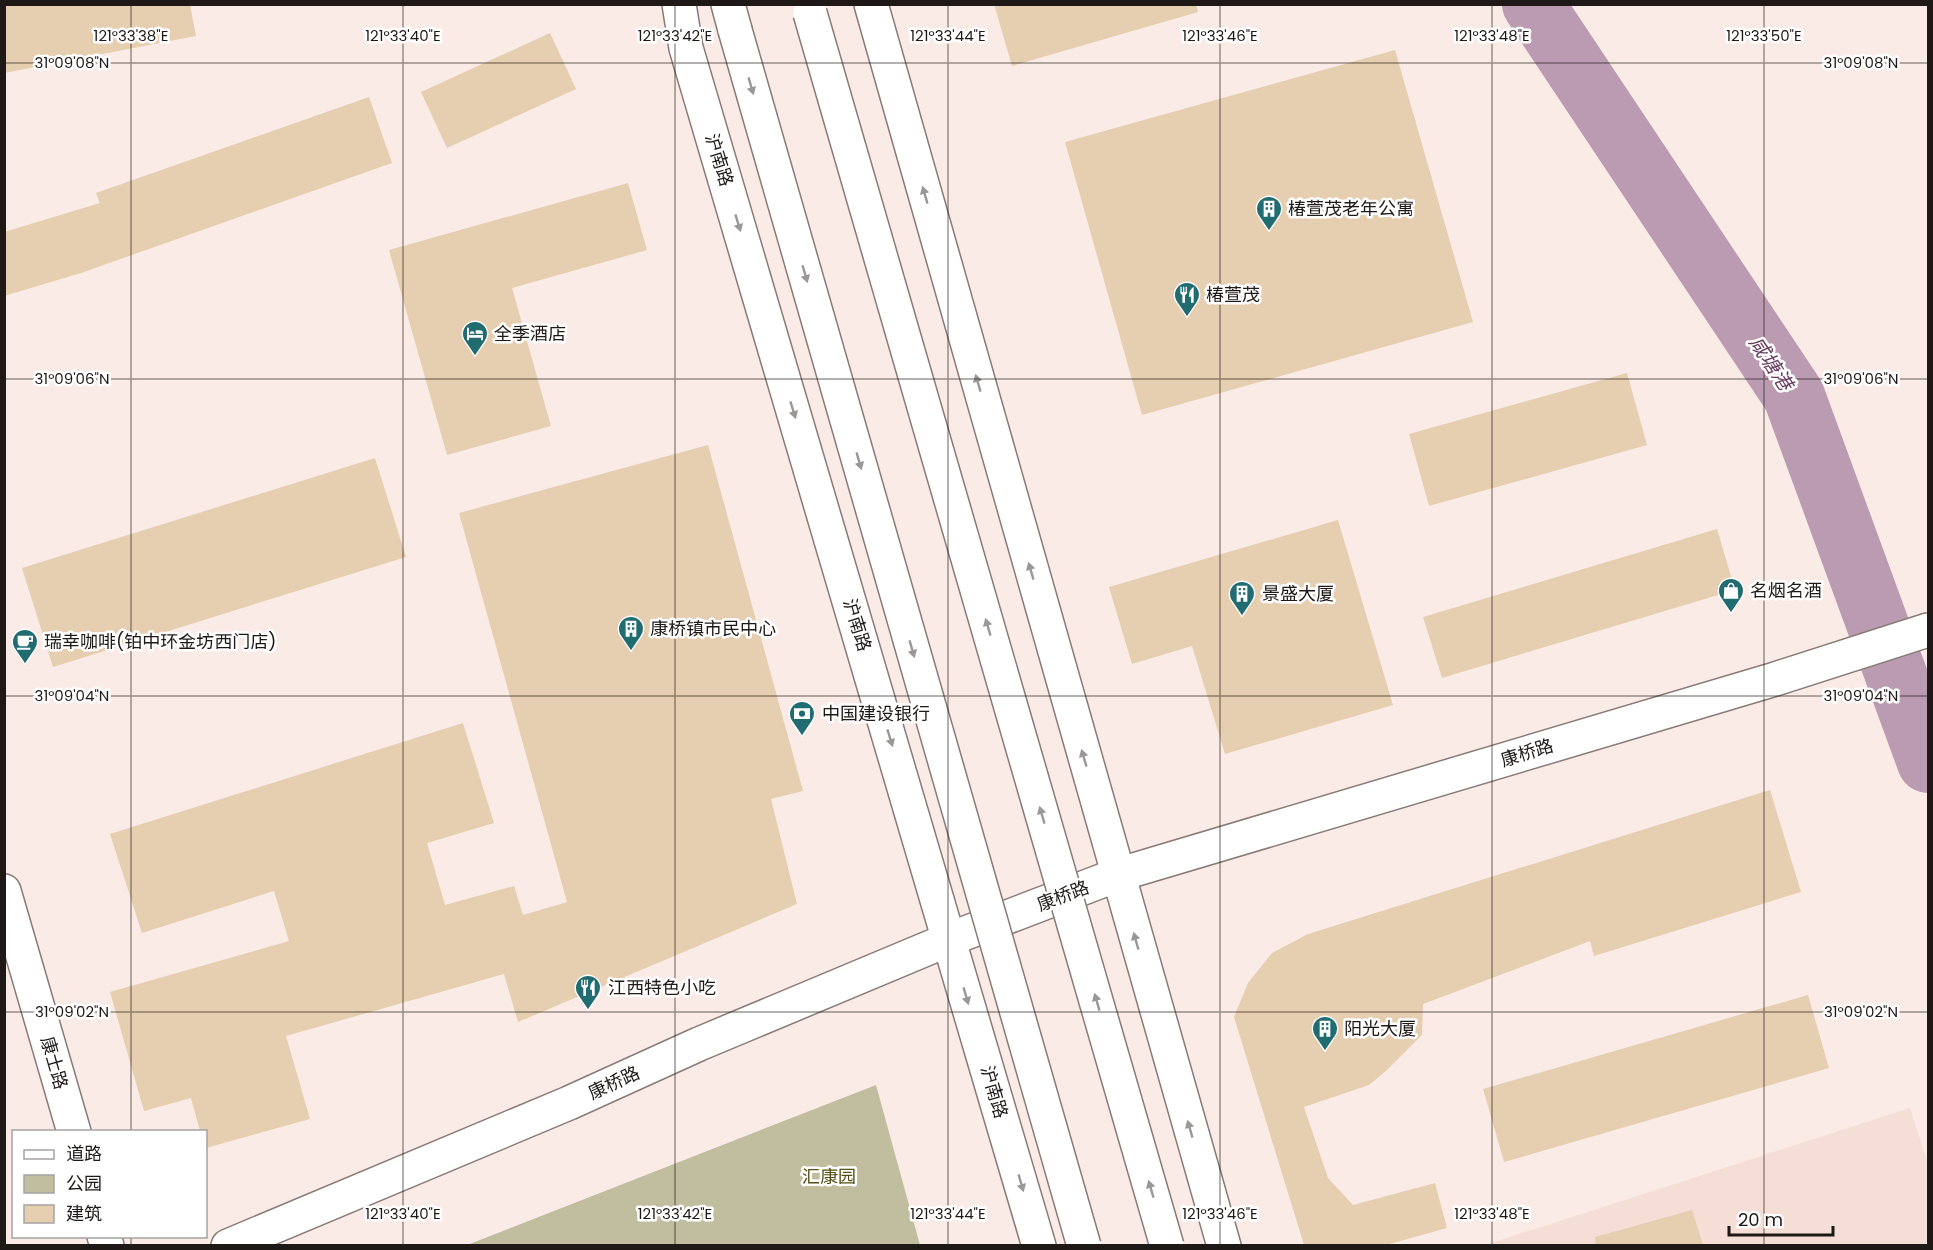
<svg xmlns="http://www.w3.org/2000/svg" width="1933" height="1250" font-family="Poppins,'Noto Sans SC',sans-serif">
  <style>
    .built { fill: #f5ded6 }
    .green { fill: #c0be9f }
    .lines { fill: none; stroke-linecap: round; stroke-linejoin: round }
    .river { stroke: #ba9bb2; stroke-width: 62 }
    .building { fill: #e6ceb0 }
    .minor-casing { stroke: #887b76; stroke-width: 36 }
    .secondary-casing { stroke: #887b76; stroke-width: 36 }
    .primary-casing { stroke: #887b76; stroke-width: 36 }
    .minor { stroke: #fff; stroke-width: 33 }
    .secondary { stroke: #fff; stroke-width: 33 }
    .primary { stroke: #fff; stroke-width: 33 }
    .primary-bridge-casing { stroke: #887b76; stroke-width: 36; stroke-linecap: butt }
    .primary-bridge { stroke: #fff; stroke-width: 33 }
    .oneway { fill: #9a9897 }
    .ticks { fill: none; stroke: #1e1917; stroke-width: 1.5; stroke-opacity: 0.45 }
    .labels { text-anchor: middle; stroke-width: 5; stroke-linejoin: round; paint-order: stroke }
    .street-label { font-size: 18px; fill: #1e1917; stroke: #fff }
    .poi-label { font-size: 18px; fill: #1e1917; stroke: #fff; text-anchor: start }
    .park-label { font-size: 18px; fill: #555015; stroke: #fff }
    .water-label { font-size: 20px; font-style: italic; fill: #673c5e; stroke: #fff }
    .ticks-label { font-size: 15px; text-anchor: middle; fill: #1e1917; stroke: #fff; stroke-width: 5; stroke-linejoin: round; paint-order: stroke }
  </style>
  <rect width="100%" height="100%" fill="#faebe6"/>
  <polygon class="built" points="1910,1108 1928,1164 1928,1245 1482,1246"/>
  <polygon class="green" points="876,1085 920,1245 467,1245"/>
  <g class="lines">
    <polyline class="river" points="1533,4 1794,396 1928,762"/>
  </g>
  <g class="building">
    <polygon points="4,4 190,4 196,36 4,73"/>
    <polygon points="994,4 1196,4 1198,12 1012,66"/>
    <polygon points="550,33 576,89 447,148 421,92"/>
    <polygon points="1395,50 1473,322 1142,415 1065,142"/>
    <polygon points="369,97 392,163 81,273 4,296 4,232 100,203 96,193"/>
    <polygon points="628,183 647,250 512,288 551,426 447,455 389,250"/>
    <polygon points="1627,373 1647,445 1429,506 1409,434"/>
    <polygon points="708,445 803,791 771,799 797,904 518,1022 504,974 286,1036 310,1119 206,1148 206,1131 200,1131 191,1098 144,1111 110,992 289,941 274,891 142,933 110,834 463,723 494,823 427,843 445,905 514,886 523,915 567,902 459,513"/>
    <polygon points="375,458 406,557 53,667 22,568"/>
    <polygon points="1338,520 1393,705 1225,754 1192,646 1132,664 1109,587"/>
    <polygon points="1717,529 1735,590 1442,678 1423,617"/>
    <polygon points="1770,790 1801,892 1594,956 1590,941 1423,1004 1422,1035 1387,1070 1369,1085 1304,1107 1328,1178 1353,1205 1435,1183 1447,1228 1386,1245 1304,1245 1234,1017 1248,983 1272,953 1308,934"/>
    <polygon points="1808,995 1829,1068 1504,1162 1483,1089"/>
    <polygon points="1692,1210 1703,1245 1596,1245 1595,1237"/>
  </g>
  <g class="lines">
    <defs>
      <g id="minor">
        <polyline points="4,891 74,1132"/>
        <polyline points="104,1236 107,1246"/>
      </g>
      <polyline id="secondary" points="228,1246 569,1103 699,1044 950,939 1117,875 1772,680 1928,630"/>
      <g id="primary">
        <polyline points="679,4 686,48 1039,1246"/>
        <polyline points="728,4 735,30"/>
        <polyline points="871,4 1224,1246"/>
      </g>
    </defs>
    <use href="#minor" class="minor-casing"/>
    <use href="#secondary" class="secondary-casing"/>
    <use href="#primary" class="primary-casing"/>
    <use href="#minor" class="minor"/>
    <use href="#secondary" class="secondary"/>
    <use href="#primary" class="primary"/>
    <defs>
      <g id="primary-bridge">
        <polyline points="810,13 1167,1246"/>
        <polyline points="735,30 1084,1246"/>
      </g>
    </defs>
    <use href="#primary-bridge" class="primary-bridge-casing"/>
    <use href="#primary-bridge" class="primary-bridge"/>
  </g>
  <defs><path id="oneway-solid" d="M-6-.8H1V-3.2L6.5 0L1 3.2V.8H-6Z" transform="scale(1.5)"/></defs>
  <g class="oneway">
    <use href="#oneway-solid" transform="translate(751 86) rotate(74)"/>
    <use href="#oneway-solid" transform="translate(925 195) rotate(-106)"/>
    <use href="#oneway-solid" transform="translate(738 223) rotate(73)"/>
    <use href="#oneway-solid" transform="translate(805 274) rotate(74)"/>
    <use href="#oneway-solid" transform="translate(978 383) rotate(-106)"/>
    <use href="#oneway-solid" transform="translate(793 410) rotate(73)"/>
    <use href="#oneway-solid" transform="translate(859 461) rotate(74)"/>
    <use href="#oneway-solid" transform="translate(1031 571) rotate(-106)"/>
    <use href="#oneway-solid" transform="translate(988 627) rotate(-106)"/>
    <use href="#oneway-solid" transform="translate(912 649) rotate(74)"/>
    <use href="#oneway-solid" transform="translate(890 738) rotate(73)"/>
    <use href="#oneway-solid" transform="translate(1084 758) rotate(-106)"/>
    <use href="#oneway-solid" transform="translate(1042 815) rotate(-106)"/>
    <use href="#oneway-solid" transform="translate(1136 941) rotate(-106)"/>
    <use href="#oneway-solid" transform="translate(966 996) rotate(74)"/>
    <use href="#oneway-solid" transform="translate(1097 1002) rotate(-106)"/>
    <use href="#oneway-solid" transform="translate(1190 1129) rotate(-106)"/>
    <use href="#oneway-solid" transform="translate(1021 1183) rotate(74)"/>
    <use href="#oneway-solid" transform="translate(1151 1189) rotate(-106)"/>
  </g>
  <path class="ticks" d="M131 4V1132M403 4V1246M675 4V1246M948 4V1246M1220 4V1246M1492 4V1246M1764 4V1246M4 63H1928M4 379H1928M4 696H1928M4 1012H1928M131 1236V1246"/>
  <defs>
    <symbol id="building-pin" viewBox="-11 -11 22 30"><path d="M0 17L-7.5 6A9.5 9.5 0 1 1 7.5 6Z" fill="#206c71" stroke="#fff"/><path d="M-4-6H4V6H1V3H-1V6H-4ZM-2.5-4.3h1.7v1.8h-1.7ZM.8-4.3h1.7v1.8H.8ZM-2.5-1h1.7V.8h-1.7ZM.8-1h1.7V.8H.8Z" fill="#fff"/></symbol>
    <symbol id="restaurant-pin" viewBox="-11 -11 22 30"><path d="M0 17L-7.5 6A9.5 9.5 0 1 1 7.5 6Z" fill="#206c71" stroke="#fff"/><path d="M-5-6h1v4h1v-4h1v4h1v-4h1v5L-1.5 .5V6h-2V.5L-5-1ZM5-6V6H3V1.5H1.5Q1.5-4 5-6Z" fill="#fff"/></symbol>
    <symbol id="hotel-pin" viewBox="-11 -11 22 30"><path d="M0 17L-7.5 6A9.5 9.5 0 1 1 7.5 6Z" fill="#206c71" stroke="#fff"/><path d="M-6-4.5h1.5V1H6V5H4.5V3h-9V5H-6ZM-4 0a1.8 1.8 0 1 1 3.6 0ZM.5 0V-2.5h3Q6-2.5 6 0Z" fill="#fff"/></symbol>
    <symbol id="shop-pin" viewBox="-11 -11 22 30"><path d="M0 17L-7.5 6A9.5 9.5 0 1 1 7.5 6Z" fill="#206c71" stroke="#fff"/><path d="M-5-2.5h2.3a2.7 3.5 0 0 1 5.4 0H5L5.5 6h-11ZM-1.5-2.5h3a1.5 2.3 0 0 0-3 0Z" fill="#fff"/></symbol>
    <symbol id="cafe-pin" viewBox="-11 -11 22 30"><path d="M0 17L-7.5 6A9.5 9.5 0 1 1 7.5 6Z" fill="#206c71" stroke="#fff"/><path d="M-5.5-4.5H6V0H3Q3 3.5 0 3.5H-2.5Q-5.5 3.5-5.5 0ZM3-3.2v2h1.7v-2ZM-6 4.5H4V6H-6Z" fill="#fff"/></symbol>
    <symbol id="bank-pin" viewBox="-11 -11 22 30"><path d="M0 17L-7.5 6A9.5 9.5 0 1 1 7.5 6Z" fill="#206c71" stroke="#fff"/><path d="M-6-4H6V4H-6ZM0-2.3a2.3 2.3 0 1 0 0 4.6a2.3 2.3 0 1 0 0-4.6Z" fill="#fff"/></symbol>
  </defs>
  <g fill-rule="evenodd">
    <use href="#building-pin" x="1254" y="194" width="30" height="40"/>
    <use href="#restaurant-pin" x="1172" y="280" width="30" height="40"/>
    <use href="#hotel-pin" x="460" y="319" width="30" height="40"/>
    <use href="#shop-pin" x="1716" y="576" width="30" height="40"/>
    <use href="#building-pin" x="1227" y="579" width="30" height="40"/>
    <use href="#building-pin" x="616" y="614" width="30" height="40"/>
    <use href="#cafe-pin" x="10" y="627" width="30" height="40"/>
    <use href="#bank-pin" x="787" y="699" width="30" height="40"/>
    <use href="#restaurant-pin" x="573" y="973" width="30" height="40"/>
    <use href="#building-pin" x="1310" y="1014" width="30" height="40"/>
  </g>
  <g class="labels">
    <g class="street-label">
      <text transform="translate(719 160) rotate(73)" y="6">沪南路</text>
      <text transform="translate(857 625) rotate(73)" y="6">沪南路</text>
      <text transform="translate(1527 753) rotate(-17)" y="6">康桥路</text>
      <text transform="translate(1063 896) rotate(-21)" y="6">康桥路</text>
      <text transform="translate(54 1063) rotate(74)" y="6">康士路</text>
      <text transform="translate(614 1083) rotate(-25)" y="6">康桥路</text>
      <text transform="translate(994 1092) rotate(74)" y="6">沪南路</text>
    </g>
    <g class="poi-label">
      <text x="1288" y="215">椿萱茂老年公寓</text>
      <text x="1206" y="301">椿萱茂</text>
      <text x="494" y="340">全季酒店</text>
      <text x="1750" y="597">名烟名酒</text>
      <text x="1262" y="600">景盛大厦</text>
      <text x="650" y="635">康桥镇市民中心</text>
      <text x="44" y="648">瑞幸咖啡(铂中环金坊西门店)</text>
      <text x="822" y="720">中国建设银行</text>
      <text x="608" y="994">江西特色小吃</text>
      <text x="1344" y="1035">阳光大厦</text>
    </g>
    <g class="park-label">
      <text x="829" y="1183">汇康园</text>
    </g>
    <g class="water-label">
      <text transform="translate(1771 363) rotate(56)" y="7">咸塘港</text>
    </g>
  </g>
  <g class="ticks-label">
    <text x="131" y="41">121°33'38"E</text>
    <text x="403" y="41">121°33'40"E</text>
    <text x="675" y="41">121°33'42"E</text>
    <text x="948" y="41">121°33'44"E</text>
    <text x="1220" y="41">121°33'46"E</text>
    <text x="1492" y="41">121°33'48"E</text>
    <text x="1764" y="41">121°33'50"E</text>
    <text x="72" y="68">31°09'08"N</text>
    <text x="1861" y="68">31°09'08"N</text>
    <text x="72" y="384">31°09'06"N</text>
    <text x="1861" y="384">31°09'06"N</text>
    <text x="72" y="701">31°09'04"N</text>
    <text x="1861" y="701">31°09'04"N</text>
    <text x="72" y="1017">31°09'02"N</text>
    <text x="1861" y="1017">31°09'02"N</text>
    <text x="403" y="1219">121°33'40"E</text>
    <text x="675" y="1219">121°33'42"E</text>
    <text x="948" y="1219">121°33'44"E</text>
    <text x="1220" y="1219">121°33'46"E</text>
    <text x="1492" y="1219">121°33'48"E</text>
  </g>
  <rect width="1933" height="1250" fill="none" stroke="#1e1917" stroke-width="12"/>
  <rect x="12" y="1130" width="195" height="108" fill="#ffffff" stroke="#a5a3a2" stroke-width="1.5"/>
  <rect x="24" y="1150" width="30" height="9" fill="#ffffff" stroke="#a5a3a2" stroke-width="1.5"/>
  <text x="66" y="1160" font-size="18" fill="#1e1917">道路</text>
  <rect x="24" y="1175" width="30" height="18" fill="#c0be9f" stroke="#a5a3a2" stroke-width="1.5"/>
  <text x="66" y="1190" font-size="18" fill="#1e1917">公园</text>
  <rect x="24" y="1205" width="30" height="18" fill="#e6ceb0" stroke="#a5a3a2" stroke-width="1.5"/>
  <text x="66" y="1220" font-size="18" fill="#1e1917">建筑</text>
  <path d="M1729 1226v9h104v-9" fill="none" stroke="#1e1917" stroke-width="3"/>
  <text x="1738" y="1226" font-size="18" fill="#1e1917" stroke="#ffffff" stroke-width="4.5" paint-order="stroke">20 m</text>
</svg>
